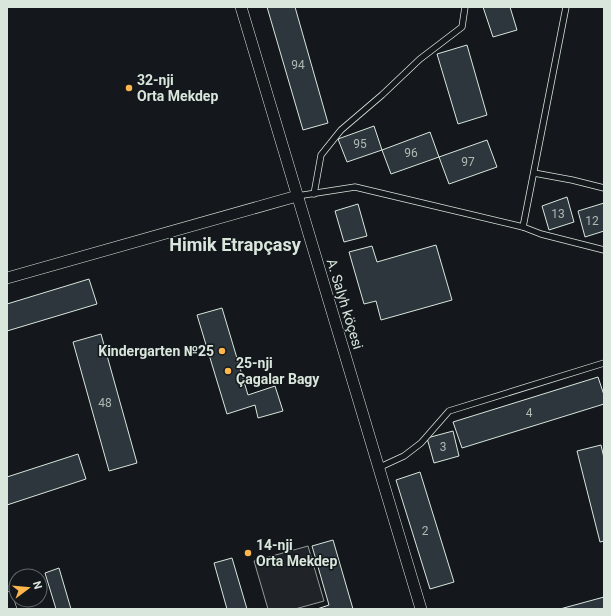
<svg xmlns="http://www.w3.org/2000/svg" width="611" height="616" font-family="Roboto,sans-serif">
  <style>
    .green { fill: #202428; stroke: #939e99 }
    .building { fill: #2c363c; stroke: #d8e6dc }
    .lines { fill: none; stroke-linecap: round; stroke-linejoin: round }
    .service-casing { stroke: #d8e6dc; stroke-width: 7 }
    .minor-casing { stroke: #d8e6dc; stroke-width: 12 }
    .service { stroke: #14181c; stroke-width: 5.5 }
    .minor { stroke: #14181c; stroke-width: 11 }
    .poi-dot { fill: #ffb74d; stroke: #14181c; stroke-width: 1.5 }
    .labels { text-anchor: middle; stroke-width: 3; stroke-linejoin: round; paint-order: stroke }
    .number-label { font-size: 12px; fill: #adbab4 }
    .poi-label { font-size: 14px; font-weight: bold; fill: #d8e6dc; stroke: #14181c; text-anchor: start }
    .street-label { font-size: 14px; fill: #d8e6dc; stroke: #14181c }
    .district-label { font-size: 18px; font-weight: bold; fill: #d8e6dc; stroke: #14181c }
  </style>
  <rect width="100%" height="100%" fill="#14181c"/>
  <polygon class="green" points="308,546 324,601 295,609 268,609 254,561"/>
  <g class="building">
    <polygon points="267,7 295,7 328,123 303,130"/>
    <polygon points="483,7 510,7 517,30 493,37"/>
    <polygon points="467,45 487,115 458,124 437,54"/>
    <polygon points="374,126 382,150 347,162 338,139"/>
    <polygon points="430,132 439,157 391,174 382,150"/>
    <polygon points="487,140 497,167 449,184 439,157"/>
    <polygon points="567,197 574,222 549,230 542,206"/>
    <polygon points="604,203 604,231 585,237 578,211"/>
    <polygon points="358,204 367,236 344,242 335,211"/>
    <polygon points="436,245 452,300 381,320 376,301 364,304 349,252 372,246 377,262"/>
    <polygon points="89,279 97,304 7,331 7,304"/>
    <polygon points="222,308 248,395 275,386 283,411 258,418 255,405 227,414 197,315"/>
    <polygon points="101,334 137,463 109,471 73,342"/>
    <polygon points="598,377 604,395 604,404 462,448 453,422"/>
    <polygon points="453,431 459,456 434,463 427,438"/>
    <polygon points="601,445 604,458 604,541 600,542 577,451"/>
    <polygon points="78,454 86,479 7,505 7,477"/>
    <polygon points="420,472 454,582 430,589 396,480"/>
    <polygon points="333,540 353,609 317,609 329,605 312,546"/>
    <polygon points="232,558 247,609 227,609 214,563"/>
    <polygon points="59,568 71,609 56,609 45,573"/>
    <polygon points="604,597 604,609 560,609"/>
  </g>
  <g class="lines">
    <defs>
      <g id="service">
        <polyline points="534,173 572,180 604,188"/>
        <polyline points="314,194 321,155 341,130 382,95 420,59 462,27 465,7"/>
        <polyline points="297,196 355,187 523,227 541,234 604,250"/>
        <polyline points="523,227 566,7"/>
        <polyline points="378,468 404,456 421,443 449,411 604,363"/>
      </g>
      <g id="minor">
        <polyline points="241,7 421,609"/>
        <polyline points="7,278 297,196"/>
        <polyline points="7,597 11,609"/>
      </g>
    </defs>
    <use href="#service" class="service-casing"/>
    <use href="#minor" class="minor-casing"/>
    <use href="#service" class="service"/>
    <use href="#minor" class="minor"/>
  </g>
  <g class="poi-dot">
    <circle cx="129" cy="88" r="4"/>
    <circle cx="222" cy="351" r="4"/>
    <circle cx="228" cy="371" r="4"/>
    <circle cx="248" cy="553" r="4"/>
  </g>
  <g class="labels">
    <g class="number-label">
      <text x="298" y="69">94</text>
      <text x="360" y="148">95</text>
      <text x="411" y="157">96</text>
      <text x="468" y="166">97</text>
      <text x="558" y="218">13</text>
      <text x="592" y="225">12</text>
      <text x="105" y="407">48</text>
      <text x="529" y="417">4</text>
      <text x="443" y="451">3</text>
      <text x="425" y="535">2</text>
    </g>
    <g class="poi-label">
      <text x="137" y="85">32-nji<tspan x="137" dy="16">Orta Mekdep</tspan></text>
      <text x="214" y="356" text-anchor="end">Kindergarten №25</text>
      <text x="236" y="368">25-nji<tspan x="236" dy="16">Çagalar Bagy</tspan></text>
      <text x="256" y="550">14-nji<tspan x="256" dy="16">Orta Mekdep</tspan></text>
    </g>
    <g class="street-label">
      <text transform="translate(345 304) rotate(73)" y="5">A. Salyh köçesi</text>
    </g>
    <g class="district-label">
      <text x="235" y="251">Himik Etrapçasy</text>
    </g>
  </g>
  <rect width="611" height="616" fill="none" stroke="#d8e6dc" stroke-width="16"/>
  <g transform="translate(28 588) rotate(74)"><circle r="19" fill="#14181c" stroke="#626a69"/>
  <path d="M0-3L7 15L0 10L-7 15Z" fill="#ffb74d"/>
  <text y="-6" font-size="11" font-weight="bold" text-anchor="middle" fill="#d8e6dc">N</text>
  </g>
</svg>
